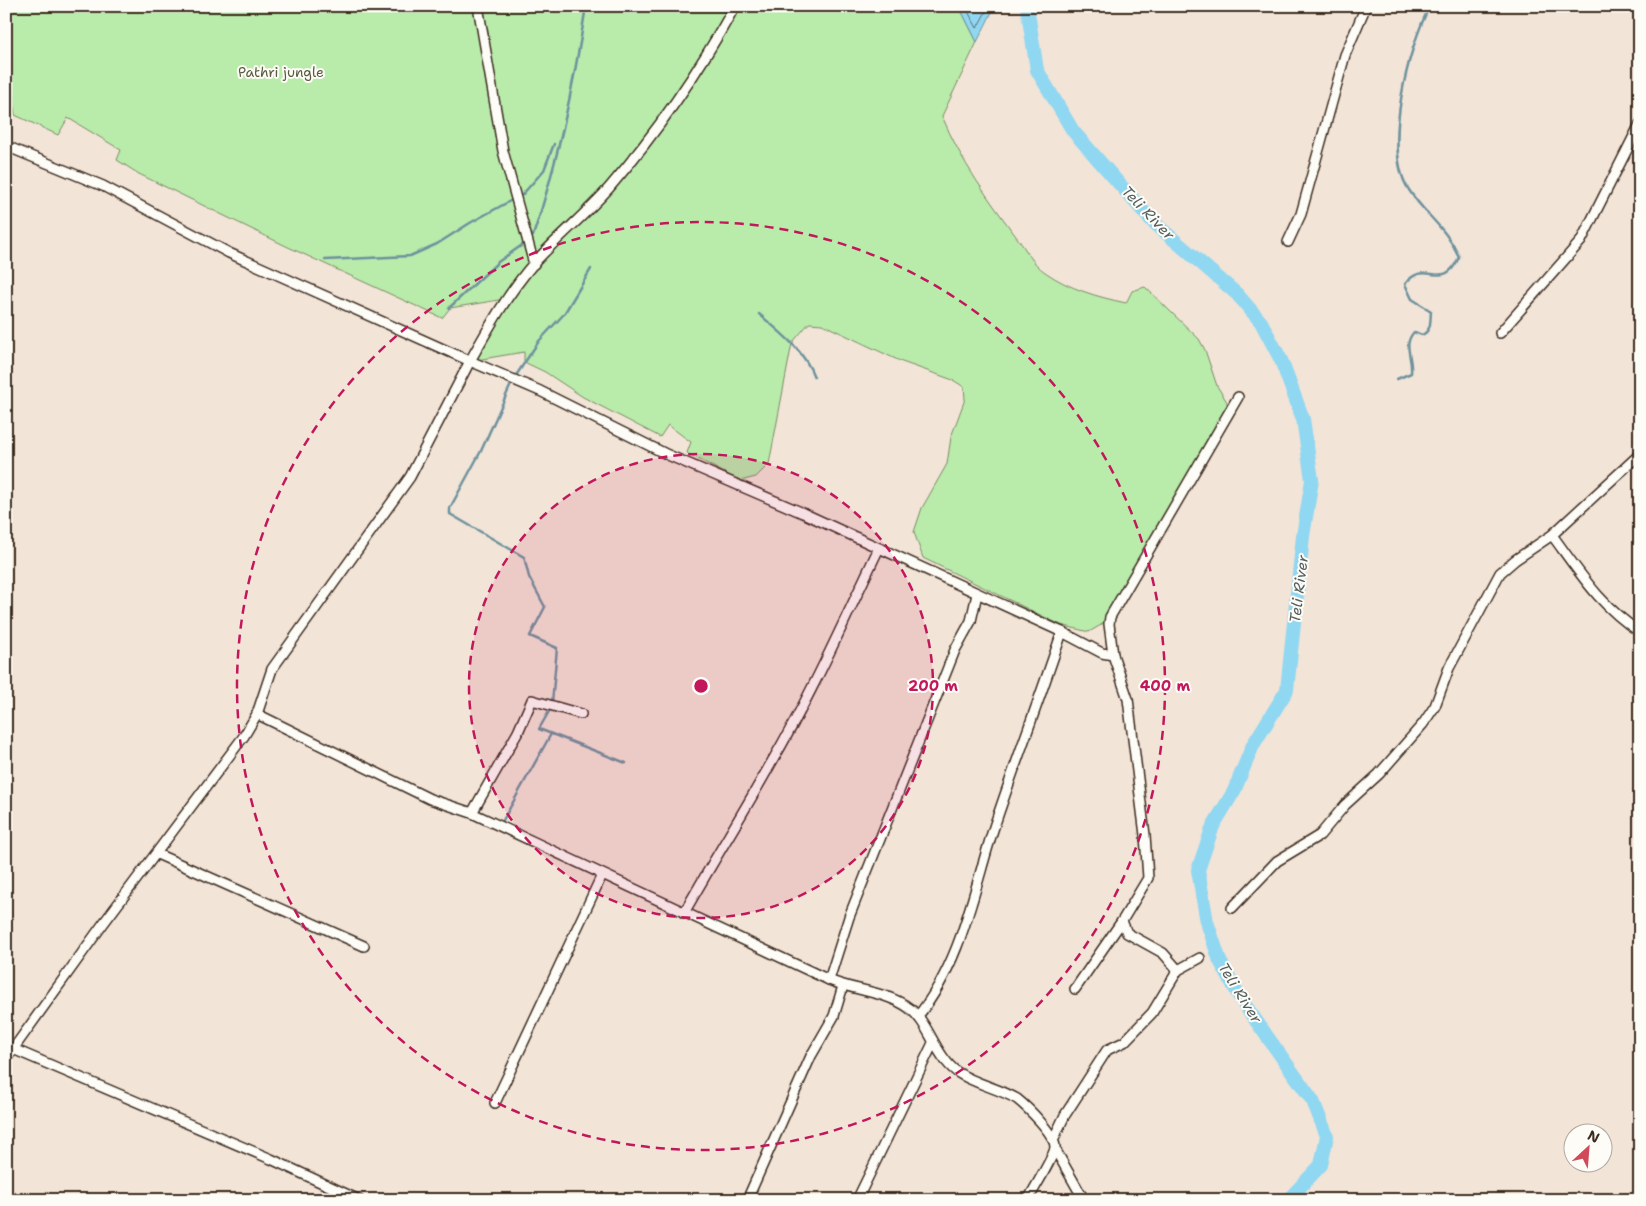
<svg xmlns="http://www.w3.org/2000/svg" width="1646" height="1206" font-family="'Shantell Sans',sans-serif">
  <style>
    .green { fill: #b9ebab; stroke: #7a8a64 }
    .water { fill: #90d7f2; stroke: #6e929d }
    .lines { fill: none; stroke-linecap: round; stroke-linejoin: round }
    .shore { stroke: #5d6f73; stroke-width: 1 }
    .stream { stroke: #6e929d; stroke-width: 2.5 }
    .river { stroke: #90d7f2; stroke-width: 14 }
    .street-casing { stroke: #3b2a1e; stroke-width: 12 }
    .street { stroke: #fdfcf7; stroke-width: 9 }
    .ring { fill: none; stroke: #c2185b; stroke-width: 2.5; stroke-dasharray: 9 6 }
    .labels { text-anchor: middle; stroke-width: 4; stroke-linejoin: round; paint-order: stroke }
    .park-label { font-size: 14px; fill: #5a5a41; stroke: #fdfcf7 }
    .water-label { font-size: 15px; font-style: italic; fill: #545e5e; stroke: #fdfcf7 }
    .centre { fill: #c2185b; stroke: #fdfcf7; stroke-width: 2.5 }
    .ring-label { font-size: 15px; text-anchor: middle; font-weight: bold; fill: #c2185b; stroke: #fdfcf7; stroke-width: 4; stroke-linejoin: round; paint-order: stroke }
  </style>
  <rect width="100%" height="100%" fill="#f2e4d7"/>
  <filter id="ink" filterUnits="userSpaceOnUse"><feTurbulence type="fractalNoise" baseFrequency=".02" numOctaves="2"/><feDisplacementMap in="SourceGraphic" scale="10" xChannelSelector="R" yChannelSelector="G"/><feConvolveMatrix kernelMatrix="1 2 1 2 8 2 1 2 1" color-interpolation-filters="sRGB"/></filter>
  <g filter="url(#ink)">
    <path class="green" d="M6 6H959L977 42 942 116C961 162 989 200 1018 239 1027 251 1032 263 1045 272 1069 289 1098 297 1126 303L1132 291 1145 287 1199 339 1205 350 1217 386 1227 402 1228 420 1127 595 1101 625 1089 632 1061 625 923 558 914 532 922 508 947 464 951 437 965 399 964 387 953 380 902 362 822 324 809 323 792 343 769 464 756 477 740 481 687 453 691 442 668 425 660 437 583 397 545 372 524 362V352L470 361 505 299 450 308 442 318 286 246 139 174 117 160 121 150 68 118 58 135 15 115 9 58 6 56Z"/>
    <polygon class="water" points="959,6 995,6 977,42"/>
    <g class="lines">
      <polyline class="shore" points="965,6 977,28 989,6"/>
      <g class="stream">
        <polyline points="522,195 544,170 554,144"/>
        <path d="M533 236C558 161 574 85 586 6"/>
        <polyline points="325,260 410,256 437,244 470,223 510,201"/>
        <polyline points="449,308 498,262 525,243"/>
        <path d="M759 314C780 332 804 350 814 377"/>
        <path d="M1397 379 1411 373C1413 357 1402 345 1414 332L1422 335C1432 330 1430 321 1431 311L1412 299 1405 284C1426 257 1443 294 1459 257 1446 227 1425 215 1409 190 1382 151 1408 46 1430 6"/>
        <polyline points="552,703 557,648 530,636 545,607 529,577 524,557 450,514 450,508 481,451 513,380 539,341 564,314 591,269"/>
        <polyline points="551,708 539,729 626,763"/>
        <polyline points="502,822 551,734"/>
      </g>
      <polyline class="river" points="1027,6 1037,70 1073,131 1151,220 1237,294 1261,322 1281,360 1303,419 1312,480 1303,536 1287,690 1253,745 1234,791 1213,826 1198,870 1207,922 1220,961 1242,1001 1313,1101 1327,1136 1321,1165 1288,1200"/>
      <defs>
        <g id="street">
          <polyline points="478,6 503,151 534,264"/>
          <path d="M735 6C699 71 658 131 609 188 586 214 558 237 534 263 508 293 489 327 470 361L540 391 668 455 803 513 1062 632 1102 653 1113 655 1109 624 1110 617 1238 397"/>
          <polyline points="6,146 103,186 229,253 470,361 410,477 272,669 257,714 244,736 103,924 6,1059"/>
          <polyline points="1288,242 1301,214 1345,55 1366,6"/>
          <polyline points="1500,333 1581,241 1640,124"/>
          <path d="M1552 535C1580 573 1600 606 1640 632"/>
          <polyline points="1113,655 1128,699 1145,835 1148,878 1122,921 1127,933 1163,953 1178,970"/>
          <path d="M257 714 430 799 472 813 829 980C854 991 886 991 909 1008 929 1022 935 1056 957 1072 975 1084 998 1088 1017 1099 1027 1107 1055 1134 1055 1147 1055 1155 1033 1190 1028 1200"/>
          <polyline points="472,813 518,732 532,700 581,714"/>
          <polyline points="157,854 364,946"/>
          <polyline points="1232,908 1277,861 1320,835 1345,805 1379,774 1423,724 1435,706 1449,668 1500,573 1515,560 1552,535 1640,454"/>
          <path d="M684 913C712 863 742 815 770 765 811 696 844 621 879 548"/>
          <polyline points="829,980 849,917 955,650 971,621 977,594"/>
          <polyline points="1075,989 1122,921"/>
          <path d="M918 1016C961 963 973 893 993 830 1015 764 1040 698 1062 632"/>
          <polyline points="6,1046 271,1159 359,1200"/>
          <polyline points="495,1103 602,875"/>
          <polyline points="1053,1140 1065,1115 1107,1050 1124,1042 1152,1013 1178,970 1200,958"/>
          <polyline points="1055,1149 1084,1200"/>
          <polyline points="747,1200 811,1056 834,1016 843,986"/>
          <polyline points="857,1200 933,1043"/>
        </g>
      </defs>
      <use href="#street" class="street-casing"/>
      <use href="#street" class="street"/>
    </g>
  </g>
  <circle cx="701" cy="686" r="232" fill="#c2185b" fill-opacity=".12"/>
  <g class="ring">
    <circle cx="701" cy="686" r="232"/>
    <circle cx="701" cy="686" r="464"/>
  </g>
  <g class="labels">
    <g class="park-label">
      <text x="281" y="77">Pathri jungle</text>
    </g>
    <g class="water-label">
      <text transform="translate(1148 213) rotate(46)" y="5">Teli River</text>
      <text transform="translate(1299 589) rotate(-83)" y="5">Teli River</text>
      <text transform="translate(1240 993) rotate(58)" y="5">Teli River</text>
    </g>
  </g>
  <circle cx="701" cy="686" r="8" class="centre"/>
  <g class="ring-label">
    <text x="933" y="691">200 m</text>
    <text x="1165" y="691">400 m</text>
  </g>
  <rect width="1646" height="1206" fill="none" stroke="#fdfcf7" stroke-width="25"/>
  <rect x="12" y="12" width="1621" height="1181" fill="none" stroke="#3b2a1e" stroke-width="2" filter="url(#ink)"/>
  <g transform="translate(1588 1148) rotate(26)"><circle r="24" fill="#fdfcf7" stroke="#afa8a0"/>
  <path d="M0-4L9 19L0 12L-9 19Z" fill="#d1495b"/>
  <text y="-8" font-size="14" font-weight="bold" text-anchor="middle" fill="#3b2a1e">N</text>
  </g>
</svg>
